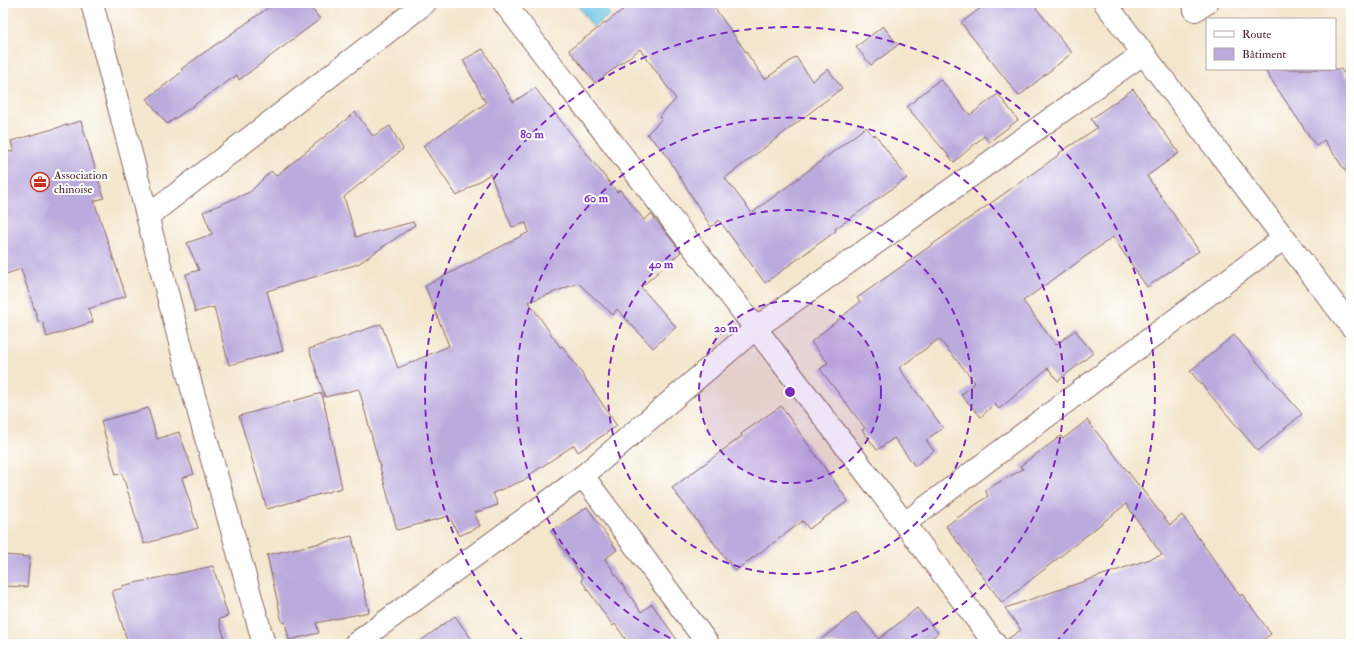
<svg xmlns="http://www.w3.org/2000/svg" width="1354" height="647" font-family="'IM FELL Double Pica',serif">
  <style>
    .water { fill: #67c3e5; stroke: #587188 }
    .building { fill: #bad }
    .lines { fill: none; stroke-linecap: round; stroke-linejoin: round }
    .minor-casing { stroke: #856563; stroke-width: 24 }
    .minor { stroke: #fff; stroke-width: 22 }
    .ring { fill: none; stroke: #7b2cbf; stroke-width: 2; stroke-dasharray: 7 5 }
    .labels { text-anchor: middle; stroke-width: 4; stroke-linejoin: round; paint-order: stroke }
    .poi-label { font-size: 12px; fill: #4a1f2b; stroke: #fff; text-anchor: start }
    .centre { fill: #7b2cbf; stroke: #fff; stroke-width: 2 }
    .ring-label { font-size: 12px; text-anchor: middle; font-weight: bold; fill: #7b2cbf; stroke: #fff; stroke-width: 4; stroke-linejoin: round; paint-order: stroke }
  </style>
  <rect width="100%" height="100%" fill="#fff"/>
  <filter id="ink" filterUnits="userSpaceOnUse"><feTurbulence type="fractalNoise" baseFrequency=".025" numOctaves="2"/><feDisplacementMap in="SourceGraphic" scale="8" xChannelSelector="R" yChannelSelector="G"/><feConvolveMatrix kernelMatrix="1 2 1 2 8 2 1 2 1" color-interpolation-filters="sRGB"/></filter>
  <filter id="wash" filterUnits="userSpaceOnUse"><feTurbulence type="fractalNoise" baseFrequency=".012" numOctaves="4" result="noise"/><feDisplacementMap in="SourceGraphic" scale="16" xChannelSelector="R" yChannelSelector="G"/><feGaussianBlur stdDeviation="0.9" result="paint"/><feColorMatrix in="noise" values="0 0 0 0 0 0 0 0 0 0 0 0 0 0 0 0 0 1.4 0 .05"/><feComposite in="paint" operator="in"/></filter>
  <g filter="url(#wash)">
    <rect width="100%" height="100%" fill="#f3e6cc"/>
    <polygon class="water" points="576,3 602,3 610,15 593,27"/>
    <g id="blocks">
      <g class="building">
        <polygon points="275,3 307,3 320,19 239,80 237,75 167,124 147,99 183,71 181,69"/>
        <polygon points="632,3 711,3 765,79 796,57 812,81 828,69 842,88 725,178 752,213 866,127 873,136 875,134 907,178 835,229 836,231 765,283 719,220 711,227 663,150 647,134 662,119 659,117 676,99 640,49 595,83 569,50"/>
        <polygon points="987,3 1032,3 1072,53 1019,96 961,23"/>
        <polygon points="883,26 898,45 871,65 856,47"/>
        <polygon points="483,49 513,102 535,88 617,192 620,190 644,220 651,214 681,252 641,287 676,327 653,348 617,309 613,315 578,283 529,302 560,347 562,346 581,372 617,426 578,452 574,445 528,476 529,478 493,493 498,505 474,513 480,526 459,536 449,516 397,530 359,389 325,397 309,349 381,324 398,368 449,346 425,286 529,232 526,223 512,227 490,174 457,196 423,146 486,103 463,60"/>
        <polygon points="1264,69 1341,69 1351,83 1351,179 1324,140 1316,146"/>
        <polygon points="940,79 970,115 998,94 1018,120 989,142 984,136 954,162 907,107"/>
        <polygon points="1133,89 1179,153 1147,176 1199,251 1147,287 1113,237 1023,301 1056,345 1075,330 1093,353 1058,381 1048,368 999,409 994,404 981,417 961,395 975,382 939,339 899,368 943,428 926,440 934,451 915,466 894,438 877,450 862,430 865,428 820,369 828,363 811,342 860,302 857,298 1060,154 1059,153 1097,128 1091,119"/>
        <polygon points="355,112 373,136 390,126 403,149 344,197 356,237 413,222 415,225 358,264 267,291 283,351 229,365 214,307 195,312 186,274 199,270 187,243 212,234 203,212 250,192 271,171 276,176"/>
        <polygon points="81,121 104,198 94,201 126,296 88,309 93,322 47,337 43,322 39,323 21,269 3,275 3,153 14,151 11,141"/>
        <polygon points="1234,335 1302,414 1258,451 1190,371"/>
        <polygon points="322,393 342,488 267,509 239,416"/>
        <polygon points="781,406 848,501 809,529 803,521 735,571 672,488 742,436 741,434"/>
        <polygon points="148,408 157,439 179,432 194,474 182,478 198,528 144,544 122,473 116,475 101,421"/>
        <polygon points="1087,420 1170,525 1182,515 1240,596 1242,594 1271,634 1258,644 1007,644 1006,640 1021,630 1005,608 1162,555 1126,504 1002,603 946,526 988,496 985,490 1023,469 1020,466 1061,436 1063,439"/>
        <polygon points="587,507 617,550 605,559 641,612 652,604 680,644 629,644 615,624 613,626 581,580 583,578 551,531"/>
        <polygon points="352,536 369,612 316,623 319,633 289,640 285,622 282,622 267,555"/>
        <polygon points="3,555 30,557 27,587 3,586"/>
        <polygon points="213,566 228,616 219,619 226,644 128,644 112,591 123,588 121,586"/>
        <polygon points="917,608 938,633 925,644 815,644 856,612 879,639"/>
        <polygon points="455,616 475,644 416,644"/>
      </g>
    </g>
  </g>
  <g filter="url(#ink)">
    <use href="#blocks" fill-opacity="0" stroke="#856563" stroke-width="1"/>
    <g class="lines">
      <defs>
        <g id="minor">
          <polyline points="92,3 191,385 264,644"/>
          <path d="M504 3C669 216 834 428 995 644"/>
          <polyline points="1105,3 1351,326"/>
          <polyline points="1194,3 1195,10 1207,3"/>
          <polyline points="148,216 425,3"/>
          <polyline points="583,476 708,644"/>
          <polyline points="905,523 1284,238"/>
          <polyline points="355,644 583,476 756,328 1144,53"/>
        </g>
      </defs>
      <use href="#minor" class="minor-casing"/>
      <use href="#minor" class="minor"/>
    </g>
  </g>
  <circle cx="790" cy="392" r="91" fill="#7b2cbf" fill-opacity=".12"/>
  <g class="ring">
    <circle cx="790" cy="392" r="91"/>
    <circle cx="790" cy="392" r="182"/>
    <path d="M681 643A274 274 0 1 1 899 643"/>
    <path d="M525 643A365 365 0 1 1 1055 643"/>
  </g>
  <defs>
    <symbol id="office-ring" viewBox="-11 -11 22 22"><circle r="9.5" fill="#fff" stroke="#c8321e" stroke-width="1.5"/><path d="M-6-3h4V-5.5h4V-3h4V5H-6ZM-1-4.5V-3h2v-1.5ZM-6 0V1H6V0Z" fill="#c8321e"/></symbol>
  </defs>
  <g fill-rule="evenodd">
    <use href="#office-ring" x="29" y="171" width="22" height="22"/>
  </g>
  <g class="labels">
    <g class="poi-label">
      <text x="54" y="179">Association<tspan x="54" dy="14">chinoise</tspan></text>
    </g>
  </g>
  <circle cx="790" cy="392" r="6" class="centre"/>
  <g class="ring-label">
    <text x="532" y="138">80 m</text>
    <text x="596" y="202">60 m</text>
    <text x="661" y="268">40 m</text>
    <text x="726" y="332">20 m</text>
  </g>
  <rect width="1354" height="647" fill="none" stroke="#fff" stroke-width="16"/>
  <rect x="1206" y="18" width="130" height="52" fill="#ffffff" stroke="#b7a5aa"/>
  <rect x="1214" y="31" width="20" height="6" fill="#ffffff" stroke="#b7a5aa"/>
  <text x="1242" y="38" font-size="12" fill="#4a1f2b">Route</text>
  <rect x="1214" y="48" width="20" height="12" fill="#bbaadd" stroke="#b7a5aa"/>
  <text x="1242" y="58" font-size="12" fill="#4a1f2b">Bâtiment</text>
</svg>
